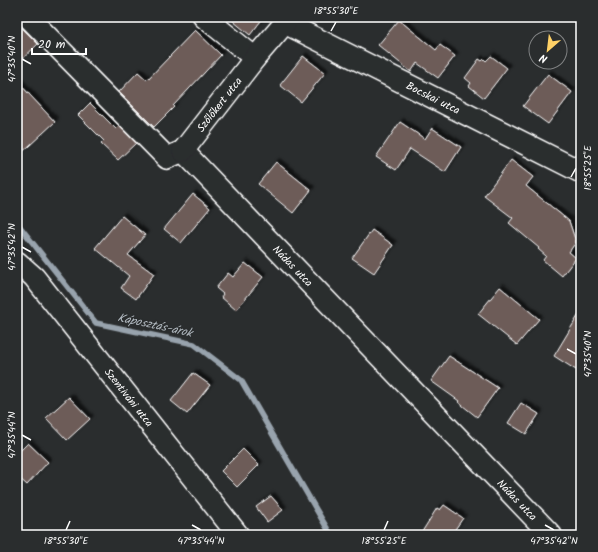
<svg xmlns="http://www.w3.org/2000/svg" width="598" height="552" font-family="Kalam,sans-serif">
  <style>
    .lines { fill: none; stroke-linecap: round; stroke-linejoin: round }
    .stream { stroke: #98a3ad; stroke-width: 5.5 }
    .building { fill: #6d5b59; stroke: #fff; filter: url(#shadow) }
    .street-casing { stroke: #fff; stroke-width: 24 }
    .street { stroke: #2a2d2e; stroke-width: 21 }
    .ticks { fill: none; stroke: #fff; stroke-width: 1.5 }
    .labels { text-anchor: middle; stroke-width: 3; stroke-linejoin: round; paint-order: stroke }
    .street-label { font-size: 11px; fill: #fff; stroke: #2a2d2e }
    .water-label { font-size: 12px; font-style: italic; fill: #b2bac1; stroke: #2a2d2e }
    .neatline { fill: none; stroke: #fff; stroke-width: 1.5 }
    .ticks-label { font-size: 10px; text-anchor: middle; fill: #fff }
  </style>
  <defs>
    <filter id="shadow"><feDropShadow dx="3.5" dy="-3.5" stdDeviation="1" flood-color="#0009"/></filter>
  </defs>
  <rect width="100%" height="100%" fill="#2a2d2e"/>
  <filter id="ink" filterUnits="userSpaceOnUse"><feTurbulence type="fractalNoise" baseFrequency=".025" numOctaves="2"/><feDisplacementMap in="SourceGraphic" scale="8" xChannelSelector="R" yChannelSelector="G"/><feConvolveMatrix kernelMatrix="1 2 1 2 8 2 1 2 1" color-interpolation-filters="sRGB"/></filter>
  <g filter="url(#ink)">
    <g class="lines">
      <polyline class="stream" points="17,223 96,323 194,344 241,380 331,535"/>
    </g>
    <g class="building">
      <polygon points="228,17 264,17 250,35"/>
      <polygon points="399,20 436,50 440,45 455,56 438,78 417,63 411,72 378,45"/>
      <polygon points="17,21 19,25 38,44 17,64"/>
      <polygon points="195,30 221,55 173,106 174,107 154,127 119,92 138,72 147,80"/>
      <polygon points="303,56 325,73 301,102 280,85"/>
      <polygon points="491,56 507,68 484,98 469,86 471,83 465,78 479,59 482,61 484,59 486,61"/>
      <polygon points="548,74 572,92 548,124 523,106"/>
      <polygon points="17,81 55,122 17,157"/>
      <polygon points="90,103 116,129 119,126 136,143 118,160 101,144 104,141 78,115"/>
      <polygon points="400,122 425,139 432,128 461,147 445,172 410,149 396,170 376,157"/>
      <polygon points="511,160 533,177 526,186 569,221 576,242 569,252 576,258 562,276 543,260 546,256 538,249 539,248 509,223 513,218 484,196"/>
      <polygon points="276,162 311,190 293,213 258,184"/>
      <polygon points="193,194 210,208 181,243 164,229"/>
      <polygon points="122,216 145,235 128,255 154,274 136,299 121,288 129,276 95,248"/>
      <polygon points="372,230 393,245 374,273 352,258"/>
      <polygon points="245,263 263,277 236,310 221,297 223,294 216,288 228,273 233,277"/>
      <polygon points="500,287 539,319 517,345 478,314"/>
      <polygon points="581,311 581,362 576,370 554,356"/>
      <polygon points="449,356 498,388 477,417 458,402 459,401 431,381"/>
      <polygon points="193,373 210,385 187,414 171,401"/>
      <polygon points="69,397 90,419 67,440 46,418"/>
      <polygon points="521,403 539,414 526,434 508,423"/>
      <polygon points="28,443 48,462 27,485 17,476 17,454"/>
      <polygon points="243,449 259,465 237,487 221,471"/>
      <polygon points="271,496 283,510 267,522 256,507"/>
      <polygon points="444,505 463,518 451,535 420,535 437,508 440,510"/>
    </g>
    <g class="lines">
      <defs>
        <g id="street">
          <polyline points="28,17 167,158 183,151"/>
          <polyline points="204,17 255,58"/>
          <path id="s1" d="M285 23 581 172"/>
          <path id="s2" d="M183 151 551 535"/>
          <path id="s3" d="M183 151 255 58 290 17"/>
          <path id="s4" d="M17 262 34 277 238 535"/>
        </g>
      </defs>
      <use href="#street" class="street-casing"/>
      <use href="#street" class="street"/>
    </g>
  </g>
  <path class="ticks" d="M331 31 336 22M22 59 31 64M571 177 576 168M22 247 31 252M567 349 576 354M22 435 31 440M192 525 201 530M545 525 554 530M66 530 70 521M384 530 388 521"/>
  <g class="labels">
    <g class="street-label">
      <text dy="4" stroke="none"><textPath href="#s1" startOffset="166">Bocskai utca</textPath></text>
      <text dy="4" stroke="none"><textPath href="#s3" startOffset="59">Szőlőkert utca</textPath></text>
      <text dy="4" stroke="none"><textPath href="#s2" startOffset="159">Nádas utca</textPath></text>
      <text dy="4" stroke="none"><textPath href="#s4" startOffset="176">Szentiváni utca</textPath></text>
      <text dy="4" stroke="none"><textPath href="#s2" startOffset="483">Nádas utca</textPath></text>
    </g>
    <g class="water-label">
      <text transform="translate(155 325) rotate(12)" y="4">Káposztás-árok</text>
    </g>
  </g>
  <rect width="598" height="552" fill="none" stroke="#2a2d2e" stroke-width="44"/>
  <g transform="translate(548 50) rotate(208)"><circle r="19" fill="#2a2d2e" stroke="#7f8182"/>
  <path d="M0-3L7 15L0 10L-7 15Z" fill="#ffd166"/>
  <text y="-6" font-size="11" font-weight="bold" text-anchor="middle" fill="#ffffff">N</text>
  </g>
  <path d="M32 48v6h54v-6" fill="none" stroke="#ffffff" stroke-width="2"/>
  <text x="38" y="48" font-size="12" fill="#ffffff" stroke="#2a2d2e" stroke-width="3" paint-order="stroke">20 m</text>
  <rect x="22" y="22" width="554" height="508" class="neatline"/>
  <g class="ticks-label">
    <text x="336" y="14">18°55'30"E</text>
    <text transform="translate(11 59) rotate(-90)" y="4">47°35'40"N</text>
    <text transform="translate(587 168) rotate(-90)" y="4">18°55'25"E</text>
    <text transform="translate(11 247) rotate(-90)" y="4">47°35'42"N</text>
    <text transform="translate(587 354) rotate(-90)" y="4">47°35'40"N</text>
    <text transform="translate(11 435) rotate(-90)" y="4">47°35'44"N</text>
    <text x="66" y="544">18°55'30"E</text>
    <text x="201" y="544">47°35'44"N</text>
    <text x="384" y="544">18°55'25"E</text>
    <text x="554" y="544">47°35'42"N</text>
  </g>
</svg>
